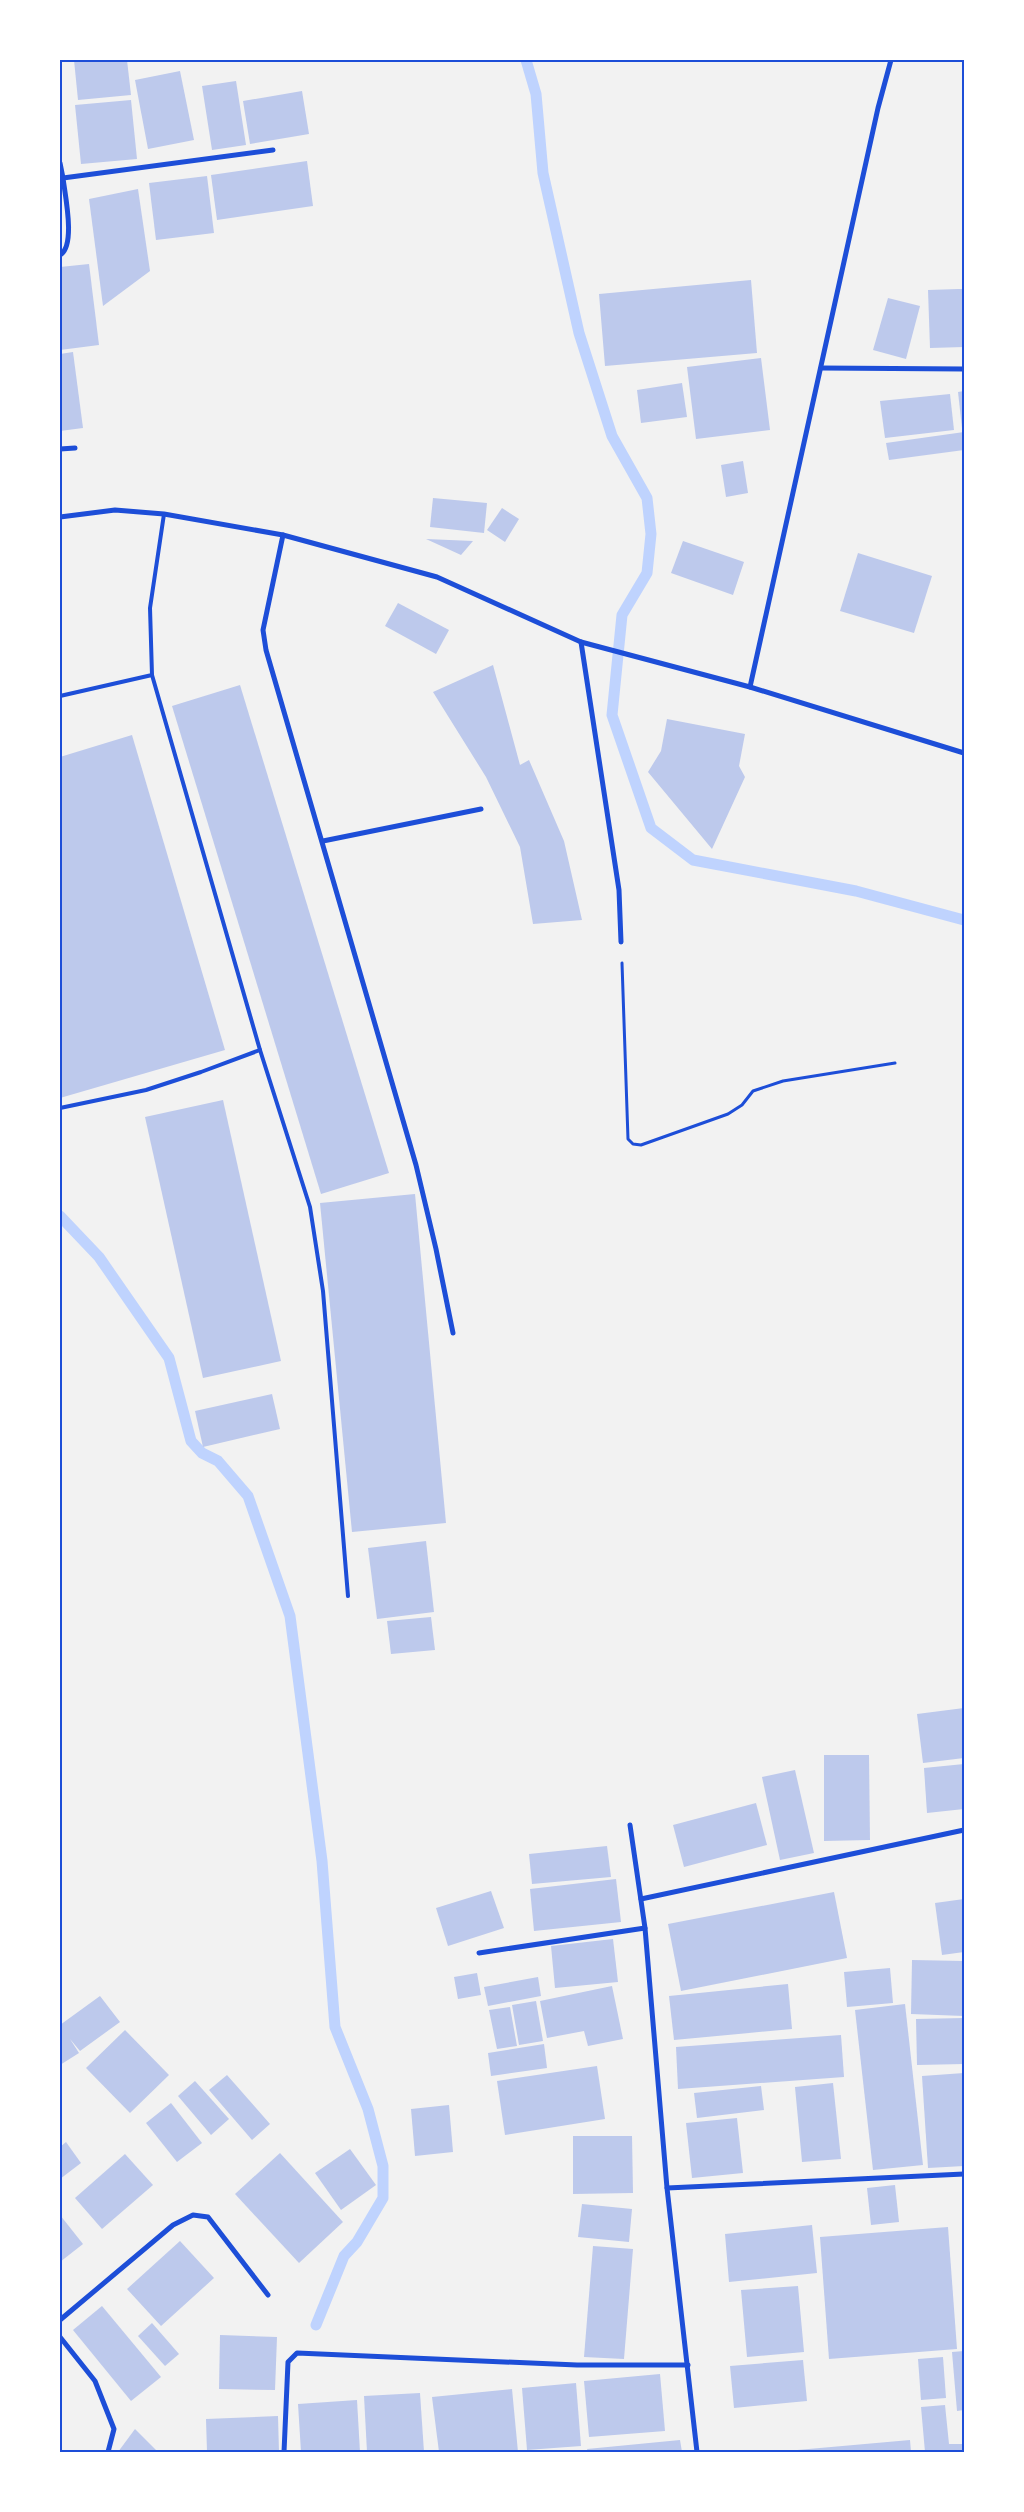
<svg xmlns="http://www.w3.org/2000/svg" width="1024" height="2512" font-family="'Roboto Condensed',sans-serif">
  <style>
    .lines { fill: none; stroke-linecap: round; stroke-linejoin: round }
    .stream { stroke: #bfd3fe; stroke-width: 11 }
    .building { fill: #bdc9ec }
    .path { stroke: #1d4ed8; stroke-width: 3 }
    .service { stroke: #1d4ed8; stroke-width: 4 }
    .minor { stroke: #1d4ed8; stroke-width: 5 }
    .neatline { fill: none; stroke: #1d4ed8; stroke-width: 2 }
  </style>
  <rect width="100%" height="100%" fill="#f2f2f2"/>
  <g class="lines">
    <g class="stream">
      <polyline points="526,60 536,94 543,173 579,333 612,436 647,498 651,534 647,573 622,615 612,715 651,828 693,860 856,891 964,920"/>
      <polyline points="60,1216 99,1257 169,1358 191,1441 202,1453 218,1461 248,1496 290,1616 322,1861 335,2027 368,2109 383,2166 383,2198 357,2242 344,2256 316,2325"/>
    </g>
  </g>
  <g class="building">
    <polygon points="74,60 127,60 131,95 78,100"/>
    <polygon points="180,71 194,140 148,149 135,80"/>
    <polygon points="236,81 246,145 212,150 202,86"/>
    <polygon points="302,91 309,134 250,144 243,101"/>
    <polygon points="131,100 137,159 81,164 75,105"/>
    <polygon points="307,161 313,206 217,220 211,175"/>
    <polygon points="207,176 214,233 156,240 149,183"/>
    <polygon points="138,189 150,271 103,306 89,199"/>
    <polygon points="89,264 99,345 60,350 60,267"/>
    <polygon points="751,280 757,353 605,366 599,294"/>
    <polygon points="958,289 964,289 964,347 930,348 928,290"/>
    <polygon points="888,298 920,306 906,359 873,350"/>
    <polygon points="73,352 83,428 60,431 60,354"/>
    <polygon points="761,358 770,430 696,439 687,367"/>
    <polygon points="682,383 687,417 641,423 637,390"/>
    <polygon points="964,391 964,428 962,428 958,392"/>
    <polygon points="950,394 954,430 885,438 880,401"/>
    <polygon points="964,432 964,450 889,460 886,443"/>
    <polygon points="743,461 748,493 726,497 721,465"/>
    <polygon points="433,498 487,503 484,533 430,527"/>
    <polygon points="502,508 519,519 505,542 487,530"/>
    <polygon points="426,539 473,541 461,555"/>
    <polygon points="683,541 744,562 733,595 671,573"/>
    <polygon points="858,553 932,576 914,633 840,611"/>
    <polygon points="398,603 449,630 436,654 385,626"/>
    <polygon points="493,665 520,765 529,760 564,841 582,920 533,924 520,847 486,777 433,692"/>
    <polygon points="240,685 389,1173 321,1194 172,706"/>
    <polygon points="667,719 745,734 739,766 745,777 712,849 648,772 661,751"/>
    <polygon points="132,735 225,1050 60,1098 60,757"/>
    <polygon points="223,1100 281,1361 203,1378 145,1117"/>
    <polygon points="415,1194 446,1523 352,1532 320,1203"/>
    <polygon points="272,1394 280,1429 203,1447 195,1411"/>
    <polygon points="426,1541 434,1612 377,1619 368,1548"/>
    <polygon points="431,1617 435,1650 391,1654 387,1621"/>
    <polygon points="964,1708 964,1758 923,1763 917,1714"/>
    <polygon points="824,1755 869,1755 870,1840 824,1841"/>
    <polygon points="964,1764 964,1809 927,1813 924,1768"/>
    <polygon points="795,1770 814,1853 780,1860 762,1777"/>
    <polygon points="756,1803 767,1845 684,1867 673,1825"/>
    <polygon points="607,1846 611,1877 532,1884 529,1854"/>
    <polygon points="616,1879 621,1922 534,1931 530,1889"/>
    <polygon points="491,1891 504,1928 448,1946 436,1908"/>
    <polygon points="834,1892 847,1958 681,1991 668,1924"/>
    <polygon points="964,1899 964,1952 942,1955 935,1903"/>
    <polygon points="613,1939 618,1982 555,1988 551,1946"/>
    <polygon points="912,1960 964,1961 964,2016 911,2014"/>
    <polygon points="890,1968 893,2003 847,2007 844,1972"/>
    <polygon points="477,1973 481,1995 458,1999 454,1977"/>
    <polygon points="538,1977 541,1996 488,2006 484,1987"/>
    <polygon points="788,1984 792,2029 674,2040 669,1996"/>
    <polygon points="612,1986 623,2039 588,2046 584,2031 547,2038 540,2001"/>
    <polygon points="100,1996 120,2022 80,2051 70,2039 79,2053 60,2065 60,2025"/>
    <polygon points="536,2001 543,2041 519,2045 512,2005"/>
    <polygon points="905,2004 923,2165 873,2170 855,2010"/>
    <polygon points="510,2007 517,2046 497,2049 489,2010"/>
    <polygon points="964,2018 964,2064 917,2065 916,2019"/>
    <polygon points="125,2030 169,2075 130,2113 86,2068"/>
    <polygon points="841,2035 844,2077 678,2089 676,2047"/>
    <polygon points="544,2044 547,2068 491,2076 488,2053"/>
    <polygon points="597,2066 605,2119 505,2135 497,2081"/>
    <polygon points="964,2073 964,2166 928,2168 922,2076"/>
    <polygon points="227,2075 270,2124 252,2140 209,2090"/>
    <polygon points="195,2081 229,2119 211,2135 178,2096"/>
    <polygon points="833,2083 841,2159 802,2162 795,2087"/>
    <polygon points="761,2086 764,2110 697,2118 694,2093"/>
    <polygon points="171,2103 202,2143 177,2162 146,2123"/>
    <polygon points="449,2105 453,2152 415,2156 411,2109"/>
    <polygon points="737,2118 743,2173 692,2178 686,2123"/>
    <polygon points="573,2136 632,2136 633,2193 573,2194"/>
    <polygon points="66,2142 81,2163 60,2179 60,2147"/>
    <polygon points="350,2149 376,2185 341,2210 315,2173"/>
    <polygon points="280,2153 343,2222 299,2263 235,2194"/>
    <polygon points="125,2154 153,2185 102,2229 75,2198"/>
    <polygon points="895,2185 899,2222 871,2225 867,2188"/>
    <polygon points="582,2204 632,2209 629,2242 578,2237"/>
    <polygon points="60,2215 83,2244 60,2262"/>
    <polygon points="812,2225 817,2273 729,2282 725,2234"/>
    <polygon points="948,2227 957,2349 829,2359 820,2237"/>
    <polygon points="180,2241 214,2278 161,2326 127,2289"/>
    <polygon points="593,2246 633,2249 624,2359 584,2357"/>
    <polygon points="798,2286 804,2352 747,2357 741,2290"/>
    <polygon points="102,2306 161,2377 131,2401 73,2330"/>
    <polygon points="152,2323 179,2354 165,2366 138,2336"/>
    <polygon points="220,2335 277,2337 275,2390 219,2389"/>
    <polygon points="964,2351 964,2410 957,2411 952,2352"/>
    <polygon points="943,2357 946,2398 921,2400 918,2359"/>
    <polygon points="803,2360 807,2401 734,2408 730,2366"/>
    <polygon points="660,2374 665,2431 589,2437 584,2381"/>
    <polygon points="576,2383 581,2446 527,2450 522,2388"/>
    <polygon points="512,2389 518,2452 439,2452 432,2397"/>
    <polygon points="420,2393 424,2452 367,2452 364,2396"/>
    <polygon points="357,2400 360,2452 301,2452 298,2404"/>
    <polygon points="945,2405 949,2444 964,2444 964,2452 925,2452 921,2407"/>
    <polygon points="278,2416 279,2452 207,2452 206,2419"/>
    <polygon points="135,2429 158,2452 118,2452"/>
    <polygon points="680,2440 682,2452 588,2452 587,2449"/>
    <polygon points="910,2440 911,2452 787,2452 786,2451"/>
  </g>
  <g class="lines">
    <polyline class="path" points="622,963 628,1139 633,1144 641,1145 728,1114 742,1105 753,1091 783,1081 895,1063"/>
    <g class="service">
      <polyline points="152,675 260,1050 310,1207 323,1291 348,1596"/>
      <polyline points="60,696 152,675 150,608 164,514"/>
      <polyline points="60,1108 146,1090 201,1072 260,1050"/>
    </g>
    <g class="minor">
      <polyline points="60,163 63,178"/>
      <path d="M60 255C76 246 65 195 63 178L273 150"/>
      <polyline points="821,368 964,369"/>
      <polyline points="60,449 75,448"/>
      <polyline points="60,517 115,510 164,514 283,535 437,577 581,642 750,687 964,753"/>
      <polyline points="283,535 263,630 266,650 416,1165 436,1249 453,1333"/>
      <polyline points="581,642 619,890 621,942"/>
      <polyline points="750,687 878,108 891,60"/>
      <polyline points="323,841 481,809"/>
      <polyline points="630,1825 645,1928 667,2188 697,2452"/>
      <polyline points="641,1899 964,1830"/>
      <polyline points="479,1953 645,1928"/>
      <polyline points="667,2188 964,2174"/>
      <polyline points="60,2320 173,2225 193,2215 208,2217 268,2295"/>
      <polyline points="60,2337 95,2381 114,2429 108,2452"/>
      <polyline points="284,2452 288,2362 297,2353 577,2365 688,2365"/>
    </g>
  </g>
  <rect width="1024" height="2512" fill="none" stroke="#ffffff" stroke-width="122"/>
  <rect x="61" y="61" width="902" height="2390" class="neatline"/>
</svg>
